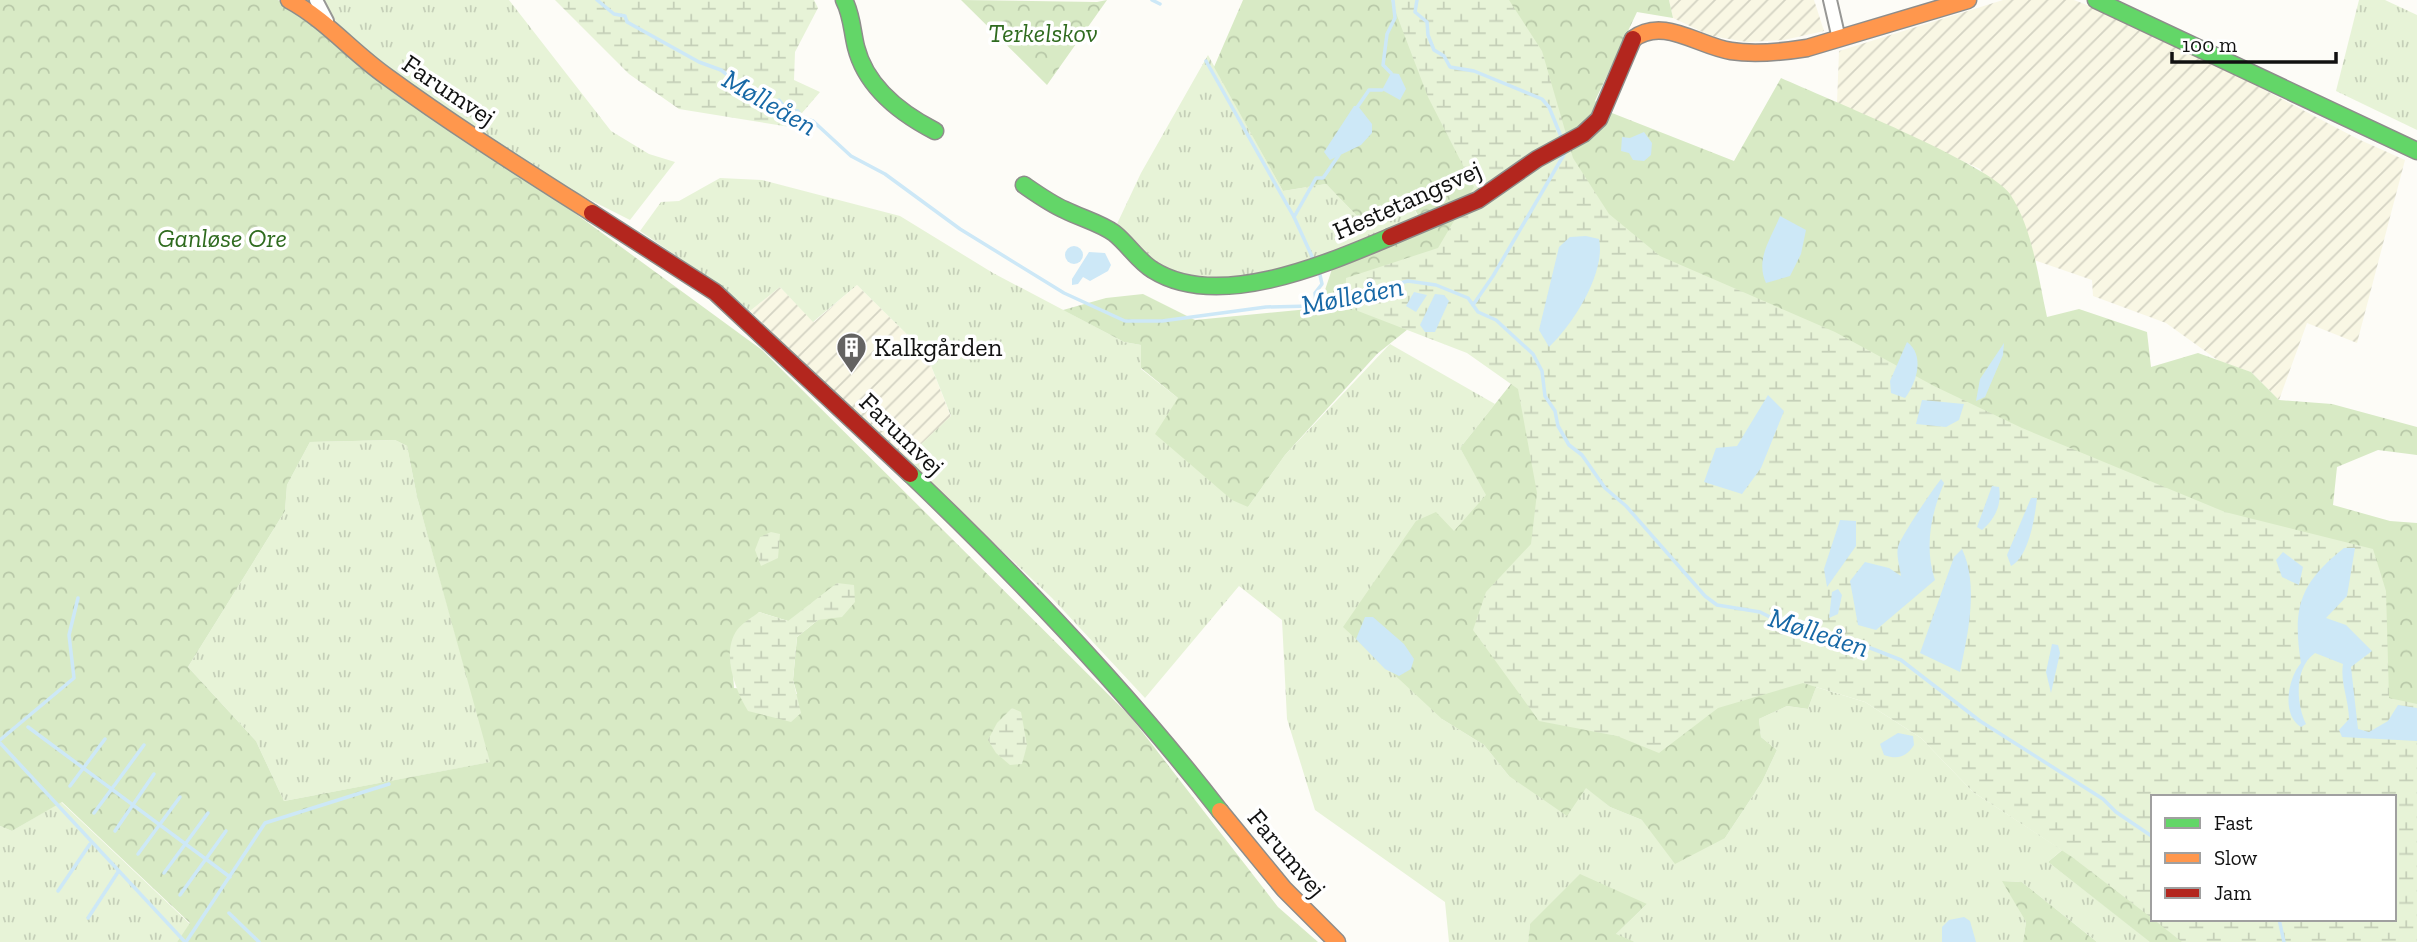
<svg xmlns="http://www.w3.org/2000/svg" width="2417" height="942" font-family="'Zilla Slab',serif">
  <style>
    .farmland { fill: url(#farmland-furrows) }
    .grass { fill: url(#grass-tufts) }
    .forest { fill: url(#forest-crowns); fill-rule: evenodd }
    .wetland { fill: url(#wetland-marsh) }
    .water { fill: #cde8f7 }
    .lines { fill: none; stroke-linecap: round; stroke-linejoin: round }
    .stream { stroke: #cde8f7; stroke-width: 3.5 }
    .street-casing { stroke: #979795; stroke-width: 16 }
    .fast-casing { stroke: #8e8d8b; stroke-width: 19 }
    .slow-casing { stroke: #8e8d8b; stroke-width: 19 }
    .jam-casing { stroke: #8e8d8b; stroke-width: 19 }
    .street { stroke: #fffffe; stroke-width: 12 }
    .fast { stroke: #63d668; stroke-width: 16 }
    .slow { stroke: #ff974d; stroke-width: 16 }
    .jam { stroke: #b3261e; stroke-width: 16 }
    .labels { text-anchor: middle; stroke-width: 7; stroke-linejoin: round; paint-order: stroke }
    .park-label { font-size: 26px; font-style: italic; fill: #2f6b1f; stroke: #fff }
    .street-label { font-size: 26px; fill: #111; stroke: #fff }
    .poi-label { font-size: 26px; fill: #111; stroke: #fff; text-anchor: start }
    .water-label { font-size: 28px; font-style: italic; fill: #1768a6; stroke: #fff }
  </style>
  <defs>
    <pattern id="farmland-furrows" width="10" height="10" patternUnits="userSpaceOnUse" patternTransform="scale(1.75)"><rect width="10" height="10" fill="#f9f7e4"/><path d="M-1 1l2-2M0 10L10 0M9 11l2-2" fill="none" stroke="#d4d3c3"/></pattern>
    <pattern id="grass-tufts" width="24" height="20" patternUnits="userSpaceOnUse" patternTransform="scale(1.75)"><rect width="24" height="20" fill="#e7f3d7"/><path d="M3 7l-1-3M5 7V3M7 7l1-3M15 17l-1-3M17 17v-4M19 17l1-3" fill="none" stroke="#c5cfb8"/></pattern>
    <pattern id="forest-crowns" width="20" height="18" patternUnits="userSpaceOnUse" patternTransform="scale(1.75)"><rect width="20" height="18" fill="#d8eac5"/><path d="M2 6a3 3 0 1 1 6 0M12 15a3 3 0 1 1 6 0" fill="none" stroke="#b8c8a8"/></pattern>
    <pattern id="wetland-marsh" width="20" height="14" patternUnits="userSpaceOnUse" patternTransform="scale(1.75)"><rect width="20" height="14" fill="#e7f3d7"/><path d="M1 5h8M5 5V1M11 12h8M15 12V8" fill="none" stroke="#c5cfb8"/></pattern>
  </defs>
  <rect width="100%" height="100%" fill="#fdfcf7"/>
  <g class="farmland">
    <polygon points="1669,0 1814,0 1824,31 1784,40 1747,42 1711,36 1673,18"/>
    <polygon points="2003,0 2074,0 2144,27 2358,139 2405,160 2357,343 2307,323 2279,400 2251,372 2219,361 2166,323 2093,296 2092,280 2034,260 2030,241 1980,169 1837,103 1839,51"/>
    <polygon points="857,285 926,353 951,417 905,459 750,311 780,287 814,322"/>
  </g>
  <g class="grass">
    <polygon points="322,0 509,0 611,131 649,154 675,162 630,220 545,177 400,82 337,23"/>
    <polygon points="2359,0 2385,0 2417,15 2417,130 2336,91"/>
    <polygon points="1208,55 1283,191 1326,184 1359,218 1414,208 1419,220 1301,269 1194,281 1158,269 1116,226 1141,173"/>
    <polygon points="720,178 762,180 900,216 993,273 1124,342 1141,345 1141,369 1178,398 1248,507 1285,455 1390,344 1495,404 1460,448 1487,495 1454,532 1442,719 1484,745 1509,776 1586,787 1610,807 1642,820 1725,838 1762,782 1777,750 1761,737 1759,719 1787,706 1808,709 1816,687 1865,702 1921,738 1973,792 2062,850 2048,862 2151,942 2097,942 2022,882 2003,881 2026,922 2023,942 1635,942 1615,935 1647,904 1530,924 1528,942 1449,942 1445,902 1315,810 1287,719 1282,620 1239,586 1145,698 1052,598 905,459 951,416 926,353 857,285 813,322 780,287 750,311 722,287 640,231 661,202 679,201"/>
    <polygon points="395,440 407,446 417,497 491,762 284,801 256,741 188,667 285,511 287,485 310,442"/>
    <polygon points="61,802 190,924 177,942 0,942 0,826 12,831"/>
  </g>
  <g class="forest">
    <path d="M0 0H278L304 15 762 350 1130 716 1278 907 1318 942H177L190 923 62 802 12 831 0 826ZM395 440 407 446 417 497 490 762 284 801 256 741 188 667 285 511 287 485 310 442ZM759 612 788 621 818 620 797 637 793 680 797 694 734 688 733 674Z"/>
    <polygon points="961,0 1097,2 1107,0 1047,85"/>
    <path d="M1243 0H1669L1673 18 1637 12 1595 101 1612 113 1734 161 1781 78C1823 97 1990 164 2010 194 2033 229 2038 277 2047 317L2079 309 2147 332 2151 367 2198 353 2251 372 2279 400 2332 404 2417 427V455L2378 450 2337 467 2333 505 2390 521 2417 523V942H2150L2048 862 2128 795 1836 633 1808 709 1787 706 1759 719 1761 737 1777 750 1762 782 1725 838 1675 864 1642 820 1610 807 1586 788 1567 816 1509 776 1484 745 1442 719 1343 627 1416 521 1436 512 1454 531 1486 495 1460 448 1545 341 1470 279 1377 354 1285 455 1248 507 1232 500 1155 434 1178 398 1141 368V345L1124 342 1063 310 1106 298 1143 294 1195 320 1319 308 1332 269 1423 225 1414 208 1359 218 1326 184 1283 191 1214 67ZM2153 797H2394V919H2153Z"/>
    <polygon points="1580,874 1647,904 1616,934 1635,942 1528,942 1530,924"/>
    <polygon points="2002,881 2022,882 2097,942 2023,942 2026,922"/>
  </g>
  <g class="wetland">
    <polygon points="555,0 814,0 818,8 795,52 794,80 820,92 790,127 679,109 629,74"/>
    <polygon points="1391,0 1509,0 1542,51 1573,158 1609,214 1660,256 1835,332 1934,386 2022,428 2225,512 2373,549 2386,591 2389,698 2417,704 2417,942 2182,942 2153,919 2394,919 2394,797 2153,797 2153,919 2072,857 1973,792 1921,738 1865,702 1803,683 1718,708 1659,753 1617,736 1539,721 1473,630 1486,592 1531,544 1537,493 1518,389 1467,353 1345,306 1346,278 1438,248 1474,187 1428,97"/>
    <polygon points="771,532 780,534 778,558 761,566 755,550 760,537"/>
    <path d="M837 583 854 585 855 602 842 617 818 620 797 637 793 680 801 713 791 722 748 711C735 690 721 653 737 630 742 623 753 617 759 612L788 621Z"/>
    <polygon points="1012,708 1021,712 1027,745 1022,764 1010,765 996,753 988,740 997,723"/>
  </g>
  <g class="water">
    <polygon points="1391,73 1399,74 1406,89 1400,100 1382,90"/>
    <polygon points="1354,106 1358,106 1372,124 1372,133 1361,145 1330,160 1324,152"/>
    <polygon points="1644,132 1652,143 1651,155 1644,161 1633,160 1629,153 1621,151 1622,137 1630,138"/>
    <path d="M1780 216 1806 230 1801 254 1790 276 1766 283C1755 259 1771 239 1780 216Z"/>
    <path d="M1586 236 1599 239C1606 273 1573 324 1549 347L1539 330 1559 247 1570 237Z"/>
    <circle cx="1074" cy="255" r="9"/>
    <polygon points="1089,252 1105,253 1111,265 1108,271 1090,281 1083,277 1078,284 1072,285 1072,279"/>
    <polygon points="1414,292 1427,295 1416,312 1406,306"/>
    <polygon points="1435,294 1444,295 1449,301 1435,332 1425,332 1420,325"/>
    <path d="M1907 342C1925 355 1917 382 1905 398L1891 393 1890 381Z"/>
    <polygon points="2004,343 2003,355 1985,397 1976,401 1980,379"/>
    <polygon points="1768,395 1784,411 1761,468 1742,494 1704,482 1716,448 1737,446"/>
    <polygon points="1922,400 1964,404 1959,420 1946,427 1916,424"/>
    <path d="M1941 479 1944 483C1931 514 1924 547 1935 580L1876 630 1858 625 1850 581 1865 562 1889 568 1901 576C1900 568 1896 555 1898 547 1901 536 1933 489 1941 479Z"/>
    <path d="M1992 486 1999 487C2002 505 1995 519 1982 530L1977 527Z"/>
    <path d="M2031 498H2037C2035 517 2029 556 2011 566L2007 555Z"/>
    <polygon points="1840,520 1856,521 1856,546 1827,587 1824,569"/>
    <path d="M2344 548H2355L2347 596 2326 618 2346 625 2372 651 2351 667 2358 729 2369 732 2388 721 2398 705 2417 708V741L2342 737 2339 730 2349 719C2349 700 2340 683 2343 664L2315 653C2294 668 2296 703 2306 724L2301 727C2281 715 2288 678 2301 663 2292 607 2300 583 2344 548Z"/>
    <path d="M1962 549C1979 585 1968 634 1960 672L1920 653 1954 557Z"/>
    <polygon points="2283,552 2303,567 2299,585 2282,577 2276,560"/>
    <polygon points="1838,589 1842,595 1838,614 1829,618 1832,592"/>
    <polygon points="1365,617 1373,617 1404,644 1414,659 1411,669 1399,676 1385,669 1356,639"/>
    <polygon points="2052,644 2058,645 2060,653 2051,693 2046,672"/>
    <path d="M1898 733 1913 736 1914 745C1906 757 1898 760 1884 755L1880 744Z"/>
    <polygon points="1964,917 1970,921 1976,942 1942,942 1942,927 1949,920"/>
  </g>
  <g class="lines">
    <g class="stream">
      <polyline points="597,0 614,14 625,16 627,22 699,62 721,70 739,84 754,89 762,96 769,95 772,103 779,100 788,111 798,111 802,118 813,121 851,156 885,174 960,229 1064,293 1125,321 1162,321 1266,307 1311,306 1408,281 1436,285 1468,298 1478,312 1496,320 1533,354 1542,371 1545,396 1555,411 1558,426 1569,445 1582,455 1605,488 1626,506 1705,596 1717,605 1760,612 1784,624 1850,640 1901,660 1980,721 2103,799 2116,812 2153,837"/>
      <polyline points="1152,0 1160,4"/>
      <polyline points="1417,0 1415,12 1427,22 1428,35 1434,50 1444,56 1450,67 1474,71 1542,99 1549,107 1562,139"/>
      <polyline points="1206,61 1294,217 1315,263"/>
      <polyline points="1391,73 1383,65 1387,34 1395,18 1393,0"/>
      <polyline points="1356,109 1369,90 1382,90"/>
      <polyline points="1294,217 1316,178 1323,178 1339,155"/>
      <polyline points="1316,304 1315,293 1322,284 1320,275"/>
      <polyline points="1473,305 1493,276 1566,151"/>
      <polyline points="28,727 230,877"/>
      <polyline points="0,740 74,678 69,635 78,598"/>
      <polyline points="0,743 185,942"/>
      <polyline points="70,786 105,739"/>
      <polyline points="94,813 144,745"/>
      <polyline points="115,831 154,774"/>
      <polyline points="138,854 180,797"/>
      <polyline points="164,873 208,813"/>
      <polyline points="58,891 90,844"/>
      <polyline points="180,895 226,831"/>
      <polyline points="229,913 259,942"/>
      <polyline points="88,918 118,872"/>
      <polyline points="2279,919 2284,942"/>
      <polyline points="186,942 265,823 389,784"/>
    </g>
    <defs>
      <g id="street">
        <polyline points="316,0 327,21"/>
        <polyline points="1830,0 1839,39"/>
      </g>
      <g id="fast">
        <path d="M844 0C852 15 852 31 856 47 866 87 900 113 935 131"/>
        <polyline points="2096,0 2417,151"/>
        <path d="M1024 185C1037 194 1051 204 1065 210 1081 218 1100 223 1114 233 1128 244 1138 261 1153 270 1218 311 1326 264 1390 237"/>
        <path d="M910 474C1021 580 1126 690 1220 811"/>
      </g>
      <g id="slow">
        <path d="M289 0C326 20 352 52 386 76 453 125 523 169 592 213"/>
        <path d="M1633 39C1663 16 1698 46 1731 51 1756 55 1782 52 1807 48L1968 0"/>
        <polyline points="1220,811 1284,889 1337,942"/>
      </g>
      <g id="jam">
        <polyline points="592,213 715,292 910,474"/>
        <polyline points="1390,237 1478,200 1537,159 1583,134 1599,119 1633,39"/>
      </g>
    </defs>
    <use href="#street" class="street-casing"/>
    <use href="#fast" class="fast-casing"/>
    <use href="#slow" class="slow-casing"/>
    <use href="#jam" class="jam-casing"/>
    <use href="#street" class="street"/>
    <use href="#fast" class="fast"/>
    <use href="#slow" class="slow"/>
    <use href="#jam" class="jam"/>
  </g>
  <defs>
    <symbol id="building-pin" viewBox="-11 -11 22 30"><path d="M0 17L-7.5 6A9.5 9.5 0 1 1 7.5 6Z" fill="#646362" stroke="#fff"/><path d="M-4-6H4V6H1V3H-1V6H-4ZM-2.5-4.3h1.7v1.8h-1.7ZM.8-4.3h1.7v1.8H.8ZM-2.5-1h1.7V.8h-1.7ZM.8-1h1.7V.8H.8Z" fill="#fff"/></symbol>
  </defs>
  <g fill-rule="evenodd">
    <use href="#building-pin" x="834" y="330" width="35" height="47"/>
  </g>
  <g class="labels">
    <g class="park-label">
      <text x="1043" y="42">Terkelskov</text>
      <text x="222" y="247">Ganløse Ore</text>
    </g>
    <g class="street-label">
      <text transform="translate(449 90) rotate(34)" y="9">Farumvej</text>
      <text transform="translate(1407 200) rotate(-24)" y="9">Hestetangsvej</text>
      <text transform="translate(902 434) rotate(44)" y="9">Farumvej</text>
      <text transform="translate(1287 853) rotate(50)" y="9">Farumvej</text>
    </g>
    <g class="poi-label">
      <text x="874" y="356">Kalkgården</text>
    </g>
    <g class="water-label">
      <text transform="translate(770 102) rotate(30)" y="10">Mølleåen</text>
      <text transform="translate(1352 295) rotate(-11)" y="10">Mølleåen</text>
      <text transform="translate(1819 632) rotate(18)" y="10">Mølleåen</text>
    </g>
  </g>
  <rect x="2151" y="795" width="245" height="126" fill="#ffffff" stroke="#a0a0a0" stroke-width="2"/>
  <rect x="2165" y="818" width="35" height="10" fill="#63d668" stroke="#a0a0a0" stroke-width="2"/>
  <text x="2214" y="830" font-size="21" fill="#111111">Fast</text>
  <rect x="2165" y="853" width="35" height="10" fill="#ff974d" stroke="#a0a0a0" stroke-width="2"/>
  <text x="2214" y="865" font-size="21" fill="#111111">Slow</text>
  <rect x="2165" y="888" width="35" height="10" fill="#b3261e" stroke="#a0a0a0" stroke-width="2"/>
  <text x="2214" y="900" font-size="21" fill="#111111">Jam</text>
  <path d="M2172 52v10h164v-10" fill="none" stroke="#111111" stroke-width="3.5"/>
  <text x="2182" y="52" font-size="21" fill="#111111" stroke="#ffffff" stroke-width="5" paint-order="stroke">100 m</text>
</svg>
